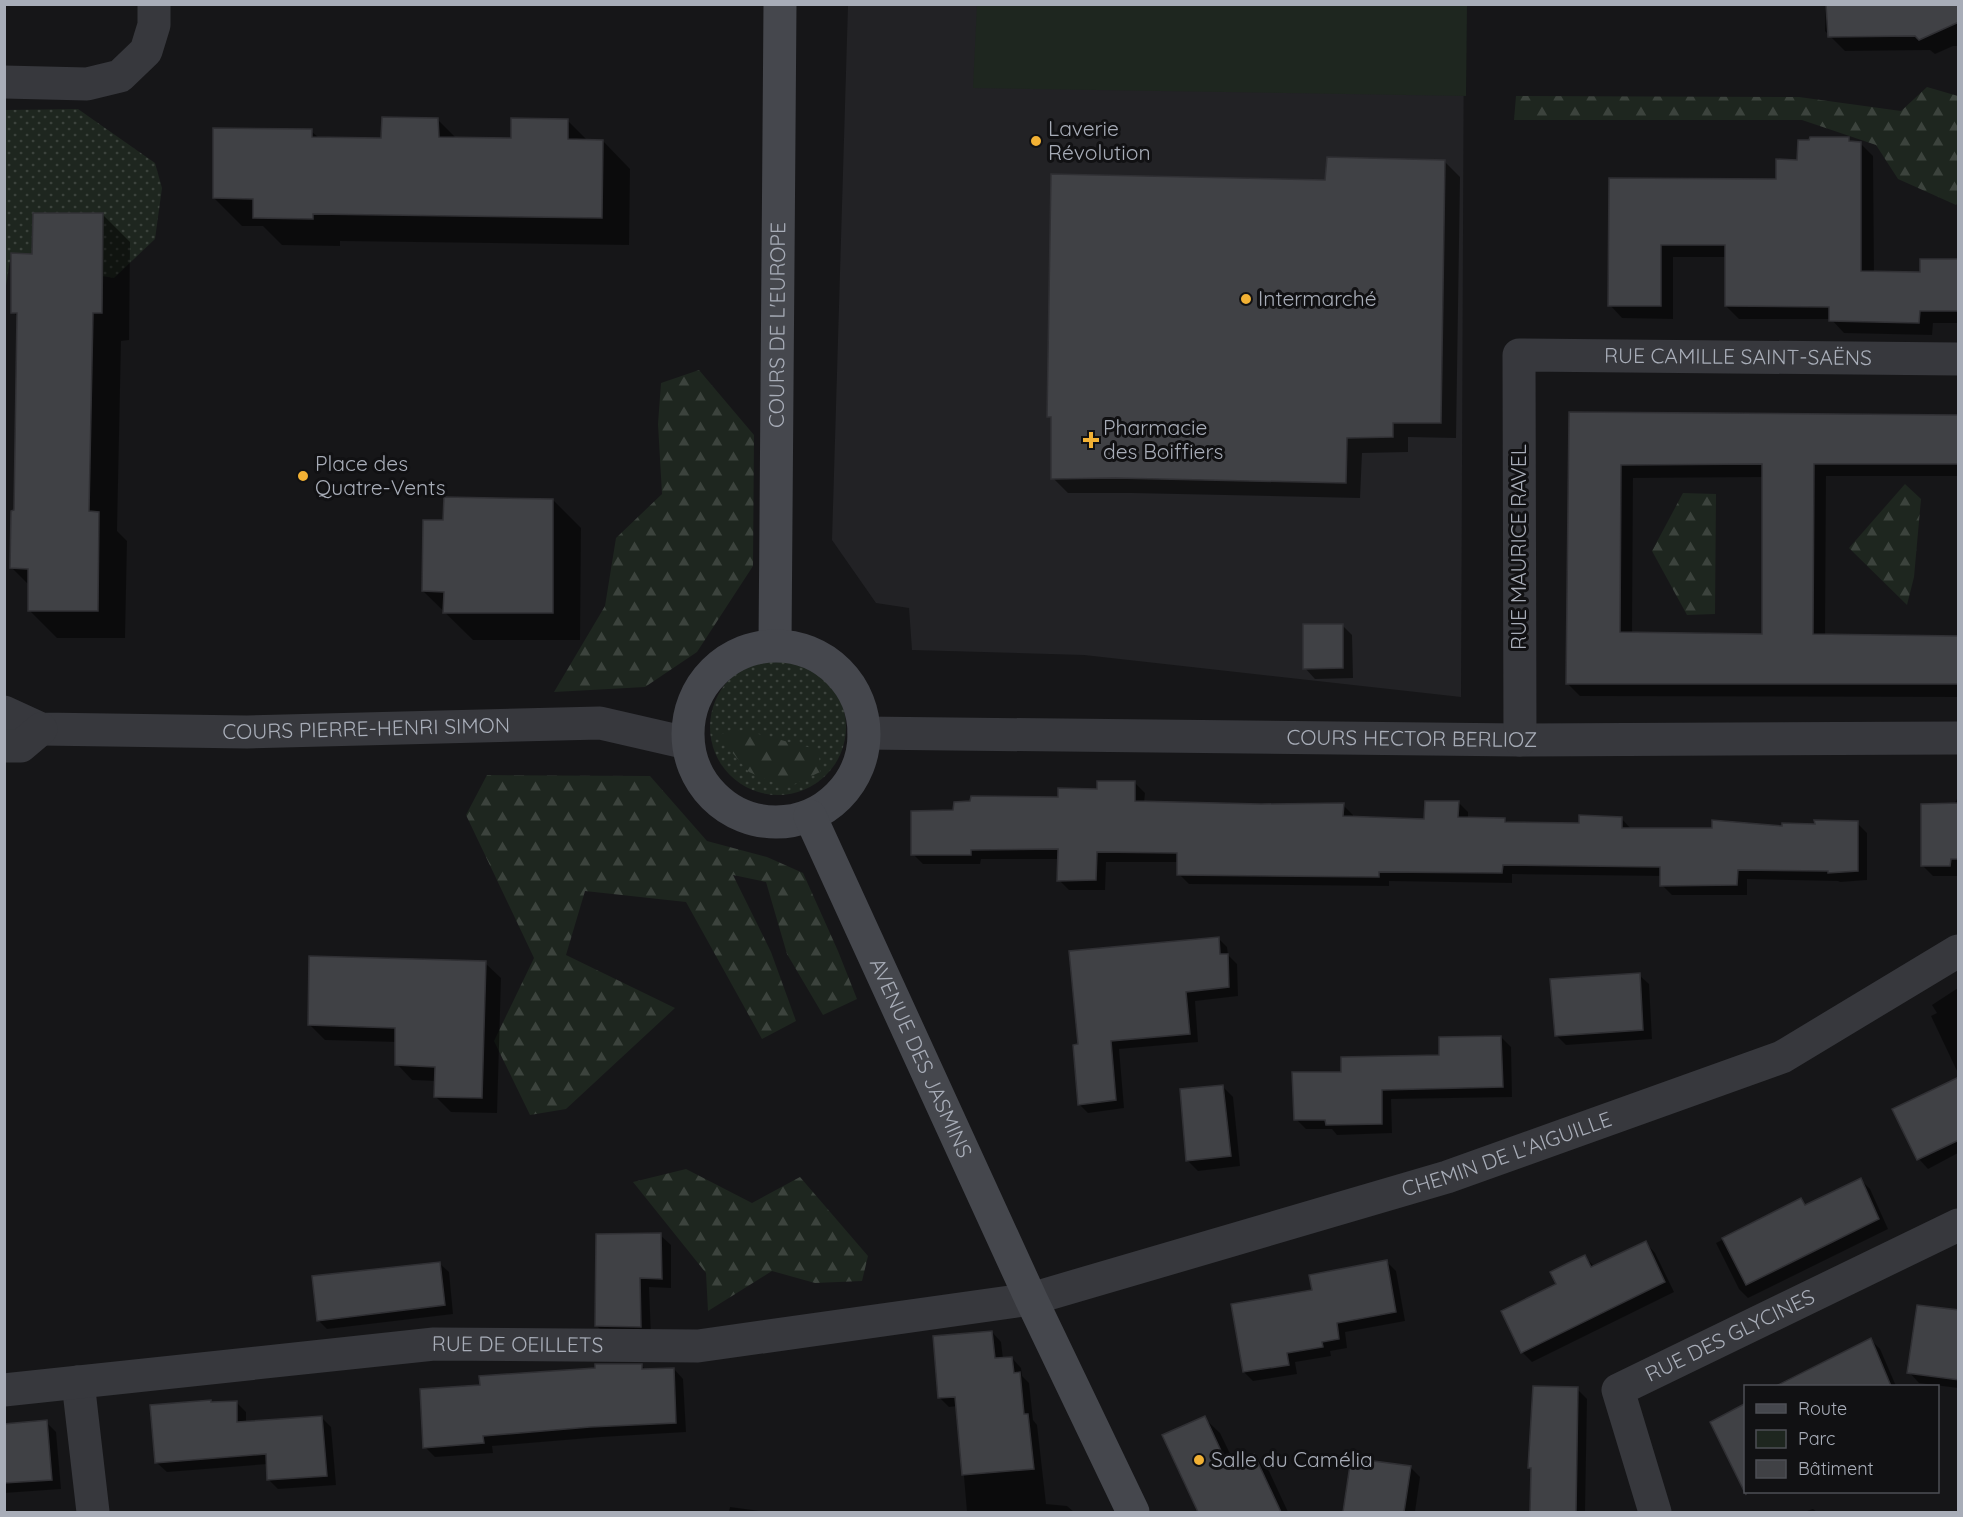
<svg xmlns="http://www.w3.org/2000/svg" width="1963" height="1517" font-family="Quicksand,sans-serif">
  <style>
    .built { fill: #222225 }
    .green { fill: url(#green-dots) }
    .forest { fill: url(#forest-firs) }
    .pitch { fill: #1e261f }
    .shadow { fill: #0007; fill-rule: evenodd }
    .building { fill: #404145; stroke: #303034; stroke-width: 1.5; fill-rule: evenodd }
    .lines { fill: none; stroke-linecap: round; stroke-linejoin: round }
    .street { stroke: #37383d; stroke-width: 33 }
    .secondary { stroke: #45474d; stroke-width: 33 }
    .poi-dot { fill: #f2b134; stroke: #111113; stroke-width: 2 }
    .labels { text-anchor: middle; stroke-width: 6; stroke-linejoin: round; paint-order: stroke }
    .poi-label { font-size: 21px; fill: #a8adb8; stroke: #111113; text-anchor: start }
    .street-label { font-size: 21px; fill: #a8adb8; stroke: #111113 }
  </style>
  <defs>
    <pattern id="green-dots" width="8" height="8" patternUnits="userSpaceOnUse" patternTransform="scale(1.5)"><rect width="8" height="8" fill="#1e261f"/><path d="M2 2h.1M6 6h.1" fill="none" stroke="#3c433d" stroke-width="1.8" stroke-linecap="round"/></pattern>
    <pattern id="forest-firs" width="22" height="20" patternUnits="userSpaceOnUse" patternTransform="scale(1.5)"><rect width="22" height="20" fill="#1e261f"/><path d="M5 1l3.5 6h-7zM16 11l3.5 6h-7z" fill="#3c433d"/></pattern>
  </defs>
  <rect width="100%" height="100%" fill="#161618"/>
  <polygon class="built" points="848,5 1464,5 1461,697 1084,655 912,650 909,608 876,603 832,540"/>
  <g class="green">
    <polygon points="78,109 155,163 162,188 155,239 114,278 102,276 103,213 33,213 32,254 11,254 5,292 5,110"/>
    <circle cx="778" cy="727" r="68"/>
  </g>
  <g class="forest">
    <polygon points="1927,87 1958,96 1958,203 1956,205 1898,179 1876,145 1802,120 1514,120 1516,96 1799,97 1901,111"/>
    <polygon points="699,370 754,435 753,566 697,652 645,687 554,692 605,606 616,538 662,494 658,424 661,383"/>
    <polygon points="1905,484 1921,499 1914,577 1907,605 1849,548"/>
    <polygon points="1683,493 1716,494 1715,614 1687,615 1652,551"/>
    <polygon points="743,730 819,750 820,772 786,788 749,772 717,735"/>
    <polygon points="487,775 650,776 707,841 767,857 803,873 838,951 857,999 823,1015 787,954 766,882 733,875 771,952 796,1021 762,1039 686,902 585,891 566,955 675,1008 566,1109 530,1115 494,1041 534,958 466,815"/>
    <polygon points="686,1169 752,1203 800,1177 868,1256 862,1281 815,1283 772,1271 708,1311 706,1273 633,1182"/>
  </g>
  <polygon class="pitch" points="977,5 1467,5 1466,96 973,88"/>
  <g class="shadow">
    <polygon points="1826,4 1958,4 1958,46 1953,46 1935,54 1930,50 1845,51 1825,31"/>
    <polygon points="438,120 457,139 512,140 568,121 588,141 603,141 630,169 629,245 340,241 340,246 282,245 263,226 242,226 214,198 311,131 319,138 383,139"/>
    <polygon points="1848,139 1852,143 1860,143 1873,156 1874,273 1921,273 1958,260 1958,323 1933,323 1932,335 1844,333 1831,319 1739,319 1726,306 1726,257 1673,257 1673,319 1622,318 1610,305 1610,179 1778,181 1799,161"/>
    <polygon points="1445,162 1460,177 1456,438 1408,437 1408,452 1362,453 1360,498 1131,493 1068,493 1053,478 1053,420 1049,416 1327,182"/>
    <polygon points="103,215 130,242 129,340 121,341 117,531 127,541 125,638 57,638 29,610 29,585 12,568 16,511 18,317 13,312 33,255"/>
    <path d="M1570 414 1958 417V476H1826L1825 635 1957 637 1958 530V697L1580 696 1567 683ZM1764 477 1763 636 1632 634 1633 478Z"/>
    <polygon points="553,500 581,528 580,640 473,640 423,591 445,522"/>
    <polygon points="1342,625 1352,635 1353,678 1315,679 1305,668"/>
    <polygon points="1135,783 1145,793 1144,803 1343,805 1353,815 1353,818 1426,820 1458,802 1468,812 1468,819 1504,819 1509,824 1581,824 1621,818 1631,829 1783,828 1857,823 1867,833 1867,880 1840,882 1838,881 1747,879 1747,895 1672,895 1662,885 1662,876 1512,874 1512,883 1389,881 1389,886 1189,884 1179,874 1179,862 1106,862 1105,890 1069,890 1059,880 1059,859 981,859 980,864 923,864 913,854 954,812 1059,799"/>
    <polygon points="1957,799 1958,799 1958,876 1933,876 1922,865"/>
    <polygon points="1218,938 1227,947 1228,955 1237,964 1238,996 1195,1001 1198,1042 1119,1049 1124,1108 1088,1113 1079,1104 1080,1046"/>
    <polygon points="485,963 501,978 497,1113 451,1112 435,1096 436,1081 412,1080 397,1064 397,1042 325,1040 310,1025"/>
    <polygon points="1639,975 1649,984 1652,1039 1566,1045 1556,1035"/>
    <polygon points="1958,988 1958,1073 1931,1016 1937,1013 1932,1005"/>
    <polygon points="1501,1037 1511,1047 1512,1097 1391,1099 1392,1133 1337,1135 1332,1129 1306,1129 1296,1119 1342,1073 1441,1056"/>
    <polygon points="1958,1079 1958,1153 1928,1169 1919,1159 1894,1110"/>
    <polygon points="1223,1087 1233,1097 1240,1166 1198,1171 1188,1161"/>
    <polygon points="1861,1180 1870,1189 1888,1229 1748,1298 1739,1289 1716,1243 1801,1200 1807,1206"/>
    <polygon points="660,1235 671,1245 671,1288 649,1287 651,1336 607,1336 597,1326"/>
    <polygon points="1646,1243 1655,1253 1674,1292 1532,1362 1522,1352 1558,1285 1585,1257 1595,1267"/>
    <polygon points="1387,1262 1396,1271 1405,1321 1345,1332 1347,1348 1330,1351 1331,1356 1295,1362 1297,1374 1253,1381 1244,1372 1313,1292"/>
    <polygon points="440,1264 449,1272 453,1314 327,1329 318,1320"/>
    <polygon points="1958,1311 1958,1388 1919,1383 1909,1372"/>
    <polygon points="992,1332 1001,1342 1003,1359 1012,1358 1021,1368 1022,1376 1029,1383 1033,1420 1037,1425 1046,1504 1067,1506 1074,1512 967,1512 958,1406 949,1407 939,1397"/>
    <polygon points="1871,1340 1880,1349 1896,1386 1781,1386"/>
    <polygon points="642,1366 646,1370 674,1369 683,1379 686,1432 601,1437 492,1446 493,1453 435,1457 425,1447"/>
    <polygon points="1577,1389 1587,1399 1585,1512 1531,1512 1532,1469"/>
    <polygon points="236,1402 246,1412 246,1423 321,1417 331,1427 336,1485 278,1489 268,1479 268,1464 167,1472 157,1463"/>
    <polygon points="1204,1418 1220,1433 1235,1464 1254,1456 1269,1471 1288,1512 1200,1512 1164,1436"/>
    <polygon points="46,1422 56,1432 61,1489 4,1493 4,1425"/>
    <polygon points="1352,1459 1410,1467 1420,1477 1415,1512 1344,1512"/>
    <polygon points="730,1507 767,1512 729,1512"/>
    <polygon points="1813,1509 1817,1512 1804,1512"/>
  </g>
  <g class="building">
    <polygon points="1826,4 1959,4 1959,22 1919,40 1915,36 1828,37"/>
    <polygon points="382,117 438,118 439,137 511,138 511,118 568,119 568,139 603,140 602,218 313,214 313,219 253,218 253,199 213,198 213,128 312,129 312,137 381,138"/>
    <polygon points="1810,137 1849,137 1849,141 1861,142 1861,271 1920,272 1920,259 1959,259 1959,311 1920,311 1919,323 1829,321 1829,307 1725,306 1725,245 1661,245 1661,306 1608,306 1609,178 1776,179 1776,159 1797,160 1798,140 1809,140"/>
    <polygon points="1327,157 1445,160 1441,423 1393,423 1393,437 1347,438 1346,483 1115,478 1051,479 1051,417 1047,417 1051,174 1325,180"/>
    <polygon points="33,213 103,213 102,313 93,313 89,511 99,512 98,611 28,611 28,569 10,568 11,511 14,510 17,313 11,313 11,253 32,254"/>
    <path d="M1569 412 1959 415V464H1814L1813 634 1959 636V684H1566ZM1762 464V634L1620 632 1621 465Z"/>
    <polygon points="444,497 553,499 553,613 443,613 444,592 422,591 423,520 443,520"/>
    <polygon points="1303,624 1343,624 1343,668 1303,669"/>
    <polygon points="1097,781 1135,781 1135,801 1261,804 1344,803 1343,816 1424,819 1425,801 1459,801 1458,817 1505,818 1505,822 1579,823 1579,815 1622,817 1622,828 1712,828 1712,820 1782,826 1782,823 1815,824 1814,820 1858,821 1858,871 1828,873 1828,871 1738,870 1737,885 1660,886 1660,867 1503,865 1502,873 1379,872 1379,877 1177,875 1177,853 1097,852 1096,880 1057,881 1058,849 971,850 971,855 911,855 911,811 953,810 954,802 970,801 971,796 1058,797 1058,788 1097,789"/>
    <polygon points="1959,803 1959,859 1951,859 1950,866 1921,866 1921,804"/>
    <polygon points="1219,937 1220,954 1228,954 1229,987 1186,992 1190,1034 1111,1041 1116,1100 1078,1105 1073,1045 1078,1044 1069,951"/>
    <polygon points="309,956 486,961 482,1098 434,1097 435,1067 395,1065 395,1028 308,1025"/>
    <polygon points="1640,973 1643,1030 1555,1036 1550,979"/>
    <polygon points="1501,1036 1503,1087 1382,1090 1382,1124 1326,1125 1325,1120 1294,1120 1292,1072 1341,1072 1341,1057 1439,1055 1439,1037"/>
    <polygon points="1959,1077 1959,1140 1917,1160 1892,1109"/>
    <polygon points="1223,1085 1231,1156 1186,1161 1180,1089"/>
    <polygon points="1861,1178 1879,1219 1746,1285 1722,1238 1801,1198 1805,1205"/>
    <polygon points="661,1233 662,1279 640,1278 641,1327 595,1326 596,1234"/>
    <polygon points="1646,1241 1665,1282 1521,1353 1501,1311 1556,1284 1550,1272 1568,1263 1585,1255 1591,1267"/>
    <polygon points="1387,1260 1396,1312 1337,1323 1339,1339 1322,1342 1323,1347 1287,1353 1289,1365 1243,1372 1231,1304 1312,1290 1309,1275"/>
    <polygon points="440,1262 445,1305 317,1321 312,1276"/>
    <polygon points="1917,1305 1959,1310 1959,1380 1907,1373"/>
    <polygon points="992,1331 995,1358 1012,1357 1014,1373 1020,1372 1024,1414 1028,1414 1034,1469 962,1475 955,1397 938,1398 933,1336"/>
    <polygon points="1871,1338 1891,1386 1776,1386"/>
    <polygon points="595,1364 642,1364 642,1369 674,1368 676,1423 590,1427 483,1436 484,1443 423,1448 420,1389 480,1385 479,1376 595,1368"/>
    <polygon points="1533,1386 1578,1387 1576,1512 1530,1512 1531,1468 1528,1468"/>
    <polygon points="211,1400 211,1402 237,1401 237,1422 322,1416 327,1476 267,1480 266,1454 155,1463 150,1405"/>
    <polygon points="1746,1403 1746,1495 1710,1422"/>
    <polygon points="1205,1416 1228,1466 1254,1454 1281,1512 1198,1512 1162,1435"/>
    <polygon points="47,1420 52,1480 4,1483 4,1424"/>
    <polygon points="1351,1458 1411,1466 1404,1512 1343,1512"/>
  </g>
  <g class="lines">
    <g class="street">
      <polyline points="4,82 87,84 120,76 146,51 154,25 154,4"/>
      <path id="s1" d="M4 712 41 729 247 732 600 723 687 743"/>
      <path id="s2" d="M864 733 1520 740 1958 738"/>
      <path id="s3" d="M1520 740 1519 355 1958 359"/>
      <polyline points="4,746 21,746 41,729"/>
      <polyline points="78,1382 93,1512"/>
      <path id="s4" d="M4 1390 434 1344 698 1346 1031 1299 1447 1177 1782 1057 1958 951"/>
      <path id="s5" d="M1655 1512 1618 1390 1958 1225"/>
    </g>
    <g class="secondary">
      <path id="s6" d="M775 645 780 4"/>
      <circle cx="776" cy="734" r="88"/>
      <path id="s7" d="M810 816 1031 1299 1133 1512"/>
    </g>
  </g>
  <g class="poi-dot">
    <circle cx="1036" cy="141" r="6"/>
    <circle cx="1246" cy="299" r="6"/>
    <path d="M1088 431h6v6h6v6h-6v6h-6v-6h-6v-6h6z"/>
    <circle cx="303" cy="476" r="6"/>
    <circle cx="1199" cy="1460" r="6"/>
  </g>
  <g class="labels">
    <g class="poi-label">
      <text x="1048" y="136">Laverie<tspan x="1048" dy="24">Révolution</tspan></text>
      <text x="1258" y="306">Intermarché</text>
      <text x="1103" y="435">Pharmacie<tspan x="1103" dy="24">des Boiffiers</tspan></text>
      <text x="315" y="471">Place des<tspan x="315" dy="24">Quatre-Vents</tspan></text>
      <text x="1211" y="1467">Salle du Camélia</text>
    </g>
    <g class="street-label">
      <text dy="7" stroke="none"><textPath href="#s6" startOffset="320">COURS DE L'EUROPE</textPath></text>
      <text dy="7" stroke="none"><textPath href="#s3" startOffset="604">RUE CAMILLE SAINT-SAËNS</textPath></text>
      <text transform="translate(1519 547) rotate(-90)" y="7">RUE MAURICE RAVEL</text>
      <text dy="7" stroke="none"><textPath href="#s1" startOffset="366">COURS PIERRE-HENRI SIMON</textPath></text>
      <text dy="7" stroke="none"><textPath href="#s2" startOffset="548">COURS HECTOR BERLIOZ</textPath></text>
      <text dy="7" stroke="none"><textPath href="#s7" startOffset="266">AVENUE DES JASMINS</textPath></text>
      <text dy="7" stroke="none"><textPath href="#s4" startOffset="1530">CHEMIN DE L'AIGUILLE</textPath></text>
      <text dy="7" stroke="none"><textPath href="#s5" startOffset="252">RUE DES GLYCINES</textPath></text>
      <text dy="7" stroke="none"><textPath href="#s4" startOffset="516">RUE DE OEILLETS</textPath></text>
    </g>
  </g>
  <rect width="1963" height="1517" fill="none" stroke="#a8adb8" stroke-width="12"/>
  <rect x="1744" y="1385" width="195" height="108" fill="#111113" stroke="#4d4f55" stroke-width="1.5"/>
  <rect x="1756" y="1404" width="30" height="9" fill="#45474d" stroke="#4d4f55" stroke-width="1.5"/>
  <text x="1798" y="1415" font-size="18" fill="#a8adb8">Route</text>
  <rect x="1756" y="1430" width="30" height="18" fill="#1e261f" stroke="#4d4f55" stroke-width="1.5"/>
  <text x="1798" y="1445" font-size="18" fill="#a8adb8">Parc</text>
  <rect x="1756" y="1460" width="30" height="18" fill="#404145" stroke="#4d4f55" stroke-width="1.5"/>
  <text x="1798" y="1475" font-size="18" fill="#a8adb8">Bâtiment</text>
</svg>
